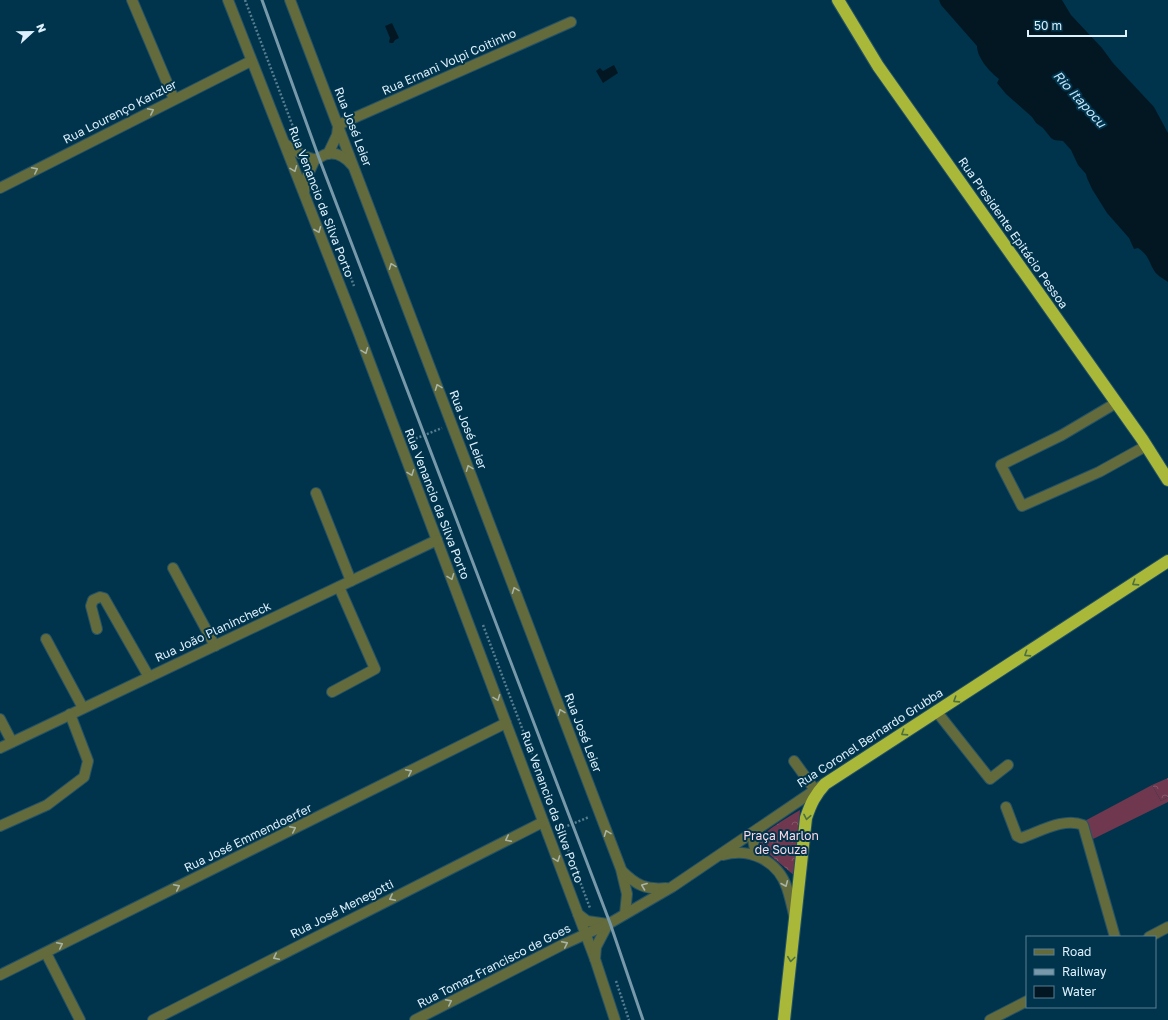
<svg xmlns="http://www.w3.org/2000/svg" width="1168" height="1020" font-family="'Golos Text',sans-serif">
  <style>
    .park { fill: url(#park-crowns) }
    .garden { fill: #6f384e }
    .water { fill: #031723 }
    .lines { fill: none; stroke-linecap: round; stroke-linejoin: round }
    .minor-casing { stroke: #245268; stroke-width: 12 }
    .highway-casing { stroke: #245268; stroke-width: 14 }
    .path { stroke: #567d90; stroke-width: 2.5; stroke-dasharray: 2 2; stroke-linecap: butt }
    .minor { stroke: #636a3c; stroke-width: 10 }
    .highway { stroke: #a9b838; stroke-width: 12 }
    .rail { stroke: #79a; stroke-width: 3 }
    .oneway { stroke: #a7b4a6 }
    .oneway2 { stroke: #4c6f43 }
    .labels { text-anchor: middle; stroke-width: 4; stroke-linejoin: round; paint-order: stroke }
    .street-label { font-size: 12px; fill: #def0fc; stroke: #00344c }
    .park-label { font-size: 12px; fill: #ffd7e4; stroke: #00344c }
    .water-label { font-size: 13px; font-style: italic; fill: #c1e4fa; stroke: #00344c }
  </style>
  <defs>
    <pattern id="park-crowns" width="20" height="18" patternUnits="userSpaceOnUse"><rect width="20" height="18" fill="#6f384e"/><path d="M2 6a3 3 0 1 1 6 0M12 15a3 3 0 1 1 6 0" fill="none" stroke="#835568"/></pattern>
  </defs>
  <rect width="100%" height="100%" fill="#00344c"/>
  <g class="park">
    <polygon points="1168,778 1168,797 1161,801 1152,785"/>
    <path d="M800 810 796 877 763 849C761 847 760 844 760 841 761 832 792 815 800 810Z"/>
  </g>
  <polygon class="garden" points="1152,785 1161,801 1168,797 1168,802 1089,841 1079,824"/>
  <g class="water">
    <path d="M939 0H1062L1071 15 1102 48 1113 63 1154 107 1168 133V282C1164 279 1158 276 1155 272 1149 263 1149 255 1138 248L1134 249 1129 238 1107 213 1092 189 1087 178 1086 174 1078 165 1071 150 1063 141 1054 140 1051 138 1043 128 1036 123 1032 117 1006 94 997 83 999 79C990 72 977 58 977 46L941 5Z"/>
    <polygon points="392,23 399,38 395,40 393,43 390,43 389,42 390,38 385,26"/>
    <polygon points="614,65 618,73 603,83 596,71 600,68 603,71"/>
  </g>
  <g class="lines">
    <defs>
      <g id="minor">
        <polyline points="132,0 174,99"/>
        <polyline points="228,0 359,334 506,723 595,959 615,1020"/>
        <polyline points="290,0 621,869 627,894 625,914"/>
        <polyline points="338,125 571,22"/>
        <path d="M285 144C293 149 303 157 313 159 318 160 322 155 327 154 337 152 346 158 352 165"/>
        <polyline points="328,154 337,135 338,127"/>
        <polyline points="0,188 251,61"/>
        <polyline points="304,192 306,179 315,159"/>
        <polyline points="1116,403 1062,435 1001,465 1022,506 1099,472 1146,446"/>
        <polyline points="316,493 351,581"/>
        <polyline points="173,568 215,646"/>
        <polyline points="97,629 91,606 93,600 100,597 104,598 149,677"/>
        <polyline points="46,639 83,708"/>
        <polyline points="332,692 375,669 339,587"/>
        <polyline points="937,712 990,779 1008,765"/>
        <polyline points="0,719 12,742"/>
        <polyline points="0,748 437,540"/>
        <polyline points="794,761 815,790"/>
        <path d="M1006 807 1017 836 1021 838C1039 832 1064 817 1083 825L1115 937"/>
        <polyline points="0,826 47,805 84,777 88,761 70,714"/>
        <path d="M758 829C751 840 753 847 760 857"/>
        <path d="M723 855C750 847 778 861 787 888 790 897 792 906 794 915"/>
        <path d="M622 871C636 885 646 890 666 888"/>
        <polyline points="578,914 587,921 608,924"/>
        <polyline points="1149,937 1168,927"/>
        <polyline points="46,953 80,1020"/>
        <polyline points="595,959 596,947 608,924"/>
        <polyline points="0,975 506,723"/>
        <polyline points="153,1020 543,822"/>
        <polyline points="415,1020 564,944 610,923 672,887 821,786"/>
        <polyline points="990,1020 1027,1001"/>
      </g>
      <g id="highway">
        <polyline points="838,0 878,66 1142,439 1168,480"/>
        <path d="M784 1020 806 818C811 803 815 795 825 784L1168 561"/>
      </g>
    </defs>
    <use href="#minor" class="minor-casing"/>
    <use href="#highway" class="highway-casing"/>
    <g class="path">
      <polyline points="245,0 298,140"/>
      <polyline points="317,187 354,286"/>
      <polyline points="412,440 442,428"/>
      <polyline points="483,625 590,908"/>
      <polyline points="560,829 589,817"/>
      <polyline points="616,981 629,1020"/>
    </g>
    <use href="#minor" class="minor"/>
    <use href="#highway" class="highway"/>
    <polyline class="rail" points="262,0 319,158 610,923 643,1020"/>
  </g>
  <defs><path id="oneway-chevron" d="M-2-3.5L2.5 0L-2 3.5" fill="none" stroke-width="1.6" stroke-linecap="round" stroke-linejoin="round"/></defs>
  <g class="oneway">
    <use href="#oneway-chevron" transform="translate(151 111) rotate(-27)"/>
    <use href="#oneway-chevron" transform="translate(294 169) rotate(69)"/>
    <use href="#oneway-chevron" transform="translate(35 170) rotate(-27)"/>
    <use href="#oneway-chevron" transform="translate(318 230) rotate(68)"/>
    <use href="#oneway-chevron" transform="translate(392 266) rotate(-111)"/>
    <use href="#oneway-chevron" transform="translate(365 351) rotate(69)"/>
    <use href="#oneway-chevron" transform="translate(438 387) rotate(-111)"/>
    <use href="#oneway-chevron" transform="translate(469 468) rotate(-111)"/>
    <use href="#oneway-chevron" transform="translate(411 473) rotate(69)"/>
    <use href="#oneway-chevron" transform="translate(451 577) rotate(69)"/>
    <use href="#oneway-chevron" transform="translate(515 590) rotate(-111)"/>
    <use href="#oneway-chevron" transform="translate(497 698) rotate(69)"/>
    <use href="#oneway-chevron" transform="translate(561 712) rotate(-111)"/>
    <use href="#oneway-chevron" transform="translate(409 772) rotate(-26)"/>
    <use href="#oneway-chevron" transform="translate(293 829) rotate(-26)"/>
    <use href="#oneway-chevron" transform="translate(607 833) rotate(-111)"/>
    <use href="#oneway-chevron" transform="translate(508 839) rotate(153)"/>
    <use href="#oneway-chevron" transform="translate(557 859) rotate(70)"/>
    <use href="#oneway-chevron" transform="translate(785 884) rotate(67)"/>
    <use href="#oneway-chevron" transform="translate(644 886) rotate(-159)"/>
    <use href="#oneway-chevron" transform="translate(177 887) rotate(-26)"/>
    <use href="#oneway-chevron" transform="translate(392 898) rotate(153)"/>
    <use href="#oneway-chevron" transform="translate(565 944) rotate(-26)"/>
    <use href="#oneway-chevron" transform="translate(60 945) rotate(-26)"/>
    <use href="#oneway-chevron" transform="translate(276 957) rotate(153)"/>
    <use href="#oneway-chevron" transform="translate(449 1002) rotate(-27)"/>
  </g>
  <g class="oneway2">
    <use href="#oneway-chevron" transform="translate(1135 583) rotate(147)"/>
    <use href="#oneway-chevron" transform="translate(1027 654) rotate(147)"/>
    <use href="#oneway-chevron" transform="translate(956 700) rotate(147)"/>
    <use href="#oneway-chevron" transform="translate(904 733) rotate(147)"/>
    <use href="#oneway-chevron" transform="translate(807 817) rotate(101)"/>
    <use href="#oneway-chevron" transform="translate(791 959) rotate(97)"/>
  </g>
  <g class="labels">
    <g class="street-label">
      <text transform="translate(449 62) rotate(-24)" y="4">Rua Ernani Volpi Coitinho</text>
      <text transform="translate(120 112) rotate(-27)" y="4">Rua Lourenço Kanzler</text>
      <text transform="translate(353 127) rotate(69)" y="4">Rua José Leier</text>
      <text transform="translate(321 202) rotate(69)" y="4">Rua Venancio da Silva Porto</text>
      <text transform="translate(1013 233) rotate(55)" y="4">Rua Presidente Epitácio Pessoa</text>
      <text transform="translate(468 430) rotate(69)" y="4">Rua José Leier</text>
      <text transform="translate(437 504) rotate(69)" y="4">Rua Venancio da Silva Porto</text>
      <text transform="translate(213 632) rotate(-25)" y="4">Rua João Planincheck</text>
      <text transform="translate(583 733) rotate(69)" y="4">Rua José Leier</text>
      <text transform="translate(870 738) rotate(-33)" y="4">Rua Coronel Bernardo Grubba</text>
      <text transform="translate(552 807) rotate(70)" y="4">Rua Venancio da Silva Porto</text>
      <text transform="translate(248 838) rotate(-26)" y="4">Rua José Emmendoerfer</text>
      <text transform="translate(342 909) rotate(-27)" y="4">Rua José Menegotti</text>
      <text transform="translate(494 966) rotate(-27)" y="4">Rua Tomaz Francisco de Goes</text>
    </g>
    <g class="park-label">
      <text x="781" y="840">Praça Marlon<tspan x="781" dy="14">de Souza</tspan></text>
    </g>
    <g class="water-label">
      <text transform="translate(1080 99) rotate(48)" y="5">Rio Itapocu</text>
    </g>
  </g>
  <rect x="1026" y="936" width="130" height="72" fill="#00344c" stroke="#597f92"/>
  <rect x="1034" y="949" width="20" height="6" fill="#636a3c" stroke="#597f92"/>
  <text x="1062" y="956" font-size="12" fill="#def0fc">Road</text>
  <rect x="1034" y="969" width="20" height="6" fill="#7799aa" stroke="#597f92"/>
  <text x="1062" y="976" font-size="12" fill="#def0fc">Railway</text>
  <rect x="1034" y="986" width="20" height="12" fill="#031723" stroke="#597f92"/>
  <text x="1062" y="996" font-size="12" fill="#def0fc">Water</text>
  <g transform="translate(32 32) rotate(68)" stroke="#00344c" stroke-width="3" paint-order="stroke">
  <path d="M0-3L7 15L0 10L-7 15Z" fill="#def0fc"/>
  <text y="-6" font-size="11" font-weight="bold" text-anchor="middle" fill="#def0fc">N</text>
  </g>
  <path d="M1028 30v6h98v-6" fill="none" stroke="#def0fc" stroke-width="2"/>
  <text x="1034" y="30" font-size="12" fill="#def0fc" stroke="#00344c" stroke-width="3" paint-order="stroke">50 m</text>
</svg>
